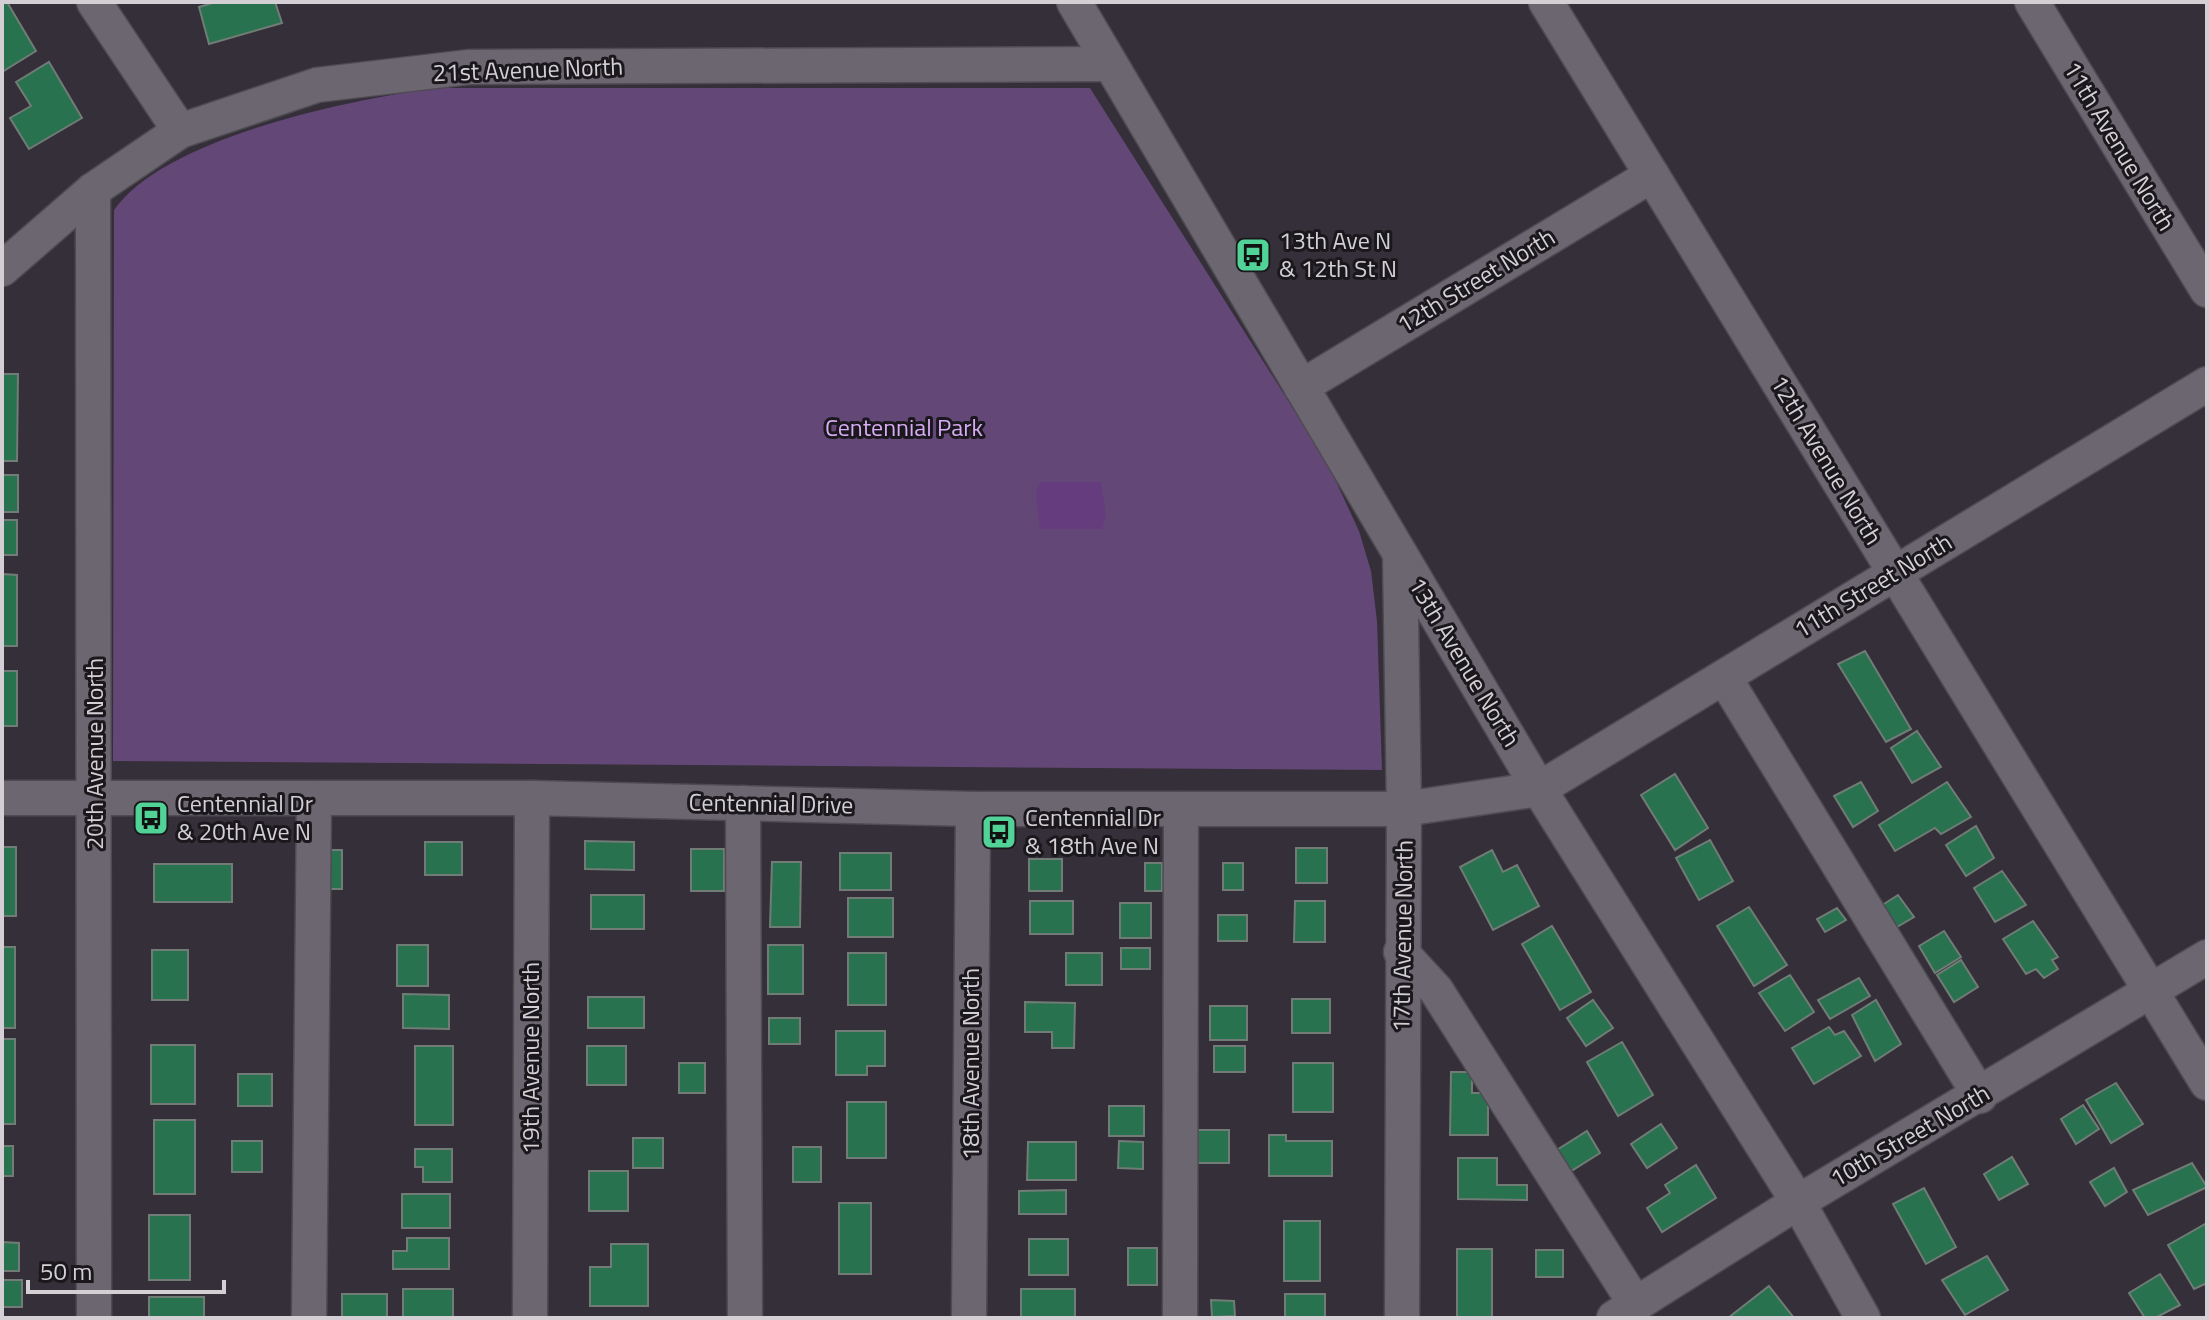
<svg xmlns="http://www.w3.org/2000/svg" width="2209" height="1320" font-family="'Titillium Web',sans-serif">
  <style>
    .green { fill: #634776 }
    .water { fill: #653c7e }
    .building { fill: #297250; stroke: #707c75; stroke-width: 2 }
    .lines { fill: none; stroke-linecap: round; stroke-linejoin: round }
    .minor-casing { stroke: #4f4b52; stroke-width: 37 }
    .minor { stroke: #6c6671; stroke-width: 34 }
    .labels { text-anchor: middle; stroke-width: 6; stroke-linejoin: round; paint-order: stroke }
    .street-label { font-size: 24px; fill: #d3cfd5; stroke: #1a181c }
    .poi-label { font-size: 24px; fill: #d3cfd5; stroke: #1a181c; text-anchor: start }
    .park-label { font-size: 24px; fill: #d8abf6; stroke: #1a181c }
  </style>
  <rect width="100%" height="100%" fill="#342f38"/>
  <path class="green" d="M434 88H1090L1327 462 1359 531 1371 571 1377 621 1382 770 113 761 114 210C165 137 350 100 434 88Z"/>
  <polygon class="water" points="1040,482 1101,482 1106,516 1102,529 1040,529 1036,493"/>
  <g class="building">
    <polygon points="2,2 7,2 36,51 2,72"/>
    <polygon points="216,2 275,2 282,23 209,44 199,7"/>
    <polygon points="49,62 82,118 29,149 10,118 31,106 16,82"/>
    <polygon points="2,374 18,374 17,461 2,461"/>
    <rect x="2" y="475" width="16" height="37"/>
    <rect x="2" y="520" width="15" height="35"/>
    <polygon points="2,574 17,575 17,646 2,646"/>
    <polygon points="1865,651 1911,729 1886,742 1838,664"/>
    <rect x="2" y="671" width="15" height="55"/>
    <polygon points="1917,731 1941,767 1912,783 1891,748"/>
    <polygon points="1675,774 1708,828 1675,850 1641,795"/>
    <polygon points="1861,782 1878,811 1853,827 1834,796"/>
    <polygon points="1947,782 1971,817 1941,834 1935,828 1895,851 1879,825"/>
    <polygon points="1976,826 1994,858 1966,876 1946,845"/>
    <polygon points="1710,840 1733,881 1699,900 1676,858"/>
    <polygon points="585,841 634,842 634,870 585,869"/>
    <rect x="425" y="842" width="37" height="33"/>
    <rect x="2" y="847" width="14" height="69"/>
    <rect x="1296" y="848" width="31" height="35"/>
    <rect x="691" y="849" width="33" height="42"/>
    <rect x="319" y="850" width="23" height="39"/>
    <polygon points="1492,850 1503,872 1517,865 1539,906 1493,930 1460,867"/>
    <rect x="840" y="853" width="51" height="37"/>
    <rect x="1029" y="859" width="33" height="32"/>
    <polygon points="772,862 801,862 800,927 770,927"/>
    <rect x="1145" y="863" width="17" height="28"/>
    <rect x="1223" y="863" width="20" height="27"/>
    <rect x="154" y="864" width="78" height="38"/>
    <polygon points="2002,871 2026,905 1995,922 1974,888"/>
    <rect x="591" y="895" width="53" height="34"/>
    <polygon points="1898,895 1914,917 1887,933 1873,911"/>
    <rect x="848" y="898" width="45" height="39"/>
    <rect x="1030" y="901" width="43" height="33"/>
    <polygon points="1295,901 1325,901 1325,942 1294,942"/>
    <rect x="1120" y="903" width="31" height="35"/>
    <polygon points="1749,907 1787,965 1754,986 1717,926"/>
    <polygon points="1837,908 1846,920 1825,932 1817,919"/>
    <rect x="1218" y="915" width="29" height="26"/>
    <polygon points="2033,921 2058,957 2052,960 2058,969 2044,978 2036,969 2026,974 2003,939"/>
    <polygon points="1552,926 1591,992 1560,1010 1522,944"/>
    <polygon points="1944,931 1961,957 1935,973 1919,946"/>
    <rect x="397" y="945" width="31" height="41"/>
    <rect x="768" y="945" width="35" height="49"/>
    <rect x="2" y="947" width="13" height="81"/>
    <rect x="1121" y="948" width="29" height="21"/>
    <rect x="152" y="950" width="36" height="50"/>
    <rect x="848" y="953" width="38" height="52"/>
    <rect x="1066" y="953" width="36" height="32"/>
    <polygon points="1961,960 1978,987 1954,1002 1937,975"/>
    <polygon points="1790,975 1814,1012 1785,1031 1759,993"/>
    <polygon points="1859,978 1870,996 1830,1019 1818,1000"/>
    <polygon points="403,994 449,995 449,1029 403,1028"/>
    <rect x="588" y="997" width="56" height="31"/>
    <rect x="1292" y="999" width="38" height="34"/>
    <polygon points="1593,1000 1613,1028 1586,1046 1567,1018"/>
    <polygon points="1876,1000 1901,1044 1875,1061 1852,1015"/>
    <polygon points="1025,1002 1075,1003 1074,1048 1052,1048 1052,1032 1025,1032"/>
    <rect x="1210" y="1006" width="37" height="34"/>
    <rect x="769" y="1018" width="31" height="26"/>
    <polygon points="1829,1027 1835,1035 1844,1031 1861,1056 1814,1084 1792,1048"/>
    <polygon points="836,1031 885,1031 885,1066 867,1066 867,1075 836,1075"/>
    <rect x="2" y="1039" width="13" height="85"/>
    <polygon points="1622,1042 1653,1095 1618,1116 1587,1062"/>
    <rect x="151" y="1045" width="44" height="59"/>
    <rect x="415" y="1046" width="38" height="79"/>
    <rect x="587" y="1046" width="39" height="39"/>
    <rect x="1214" y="1046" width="31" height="26"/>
    <rect x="679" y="1063" width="26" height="30"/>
    <rect x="1293" y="1063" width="40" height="49"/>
    <polygon points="1451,1072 1472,1072 1472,1093 1488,1093 1488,1135 1450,1135"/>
    <rect x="238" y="1074" width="34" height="32"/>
    <polygon points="2116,1083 2143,1124 2111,1143 2086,1100"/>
    <rect x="847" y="1102" width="39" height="56"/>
    <polygon points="2083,1105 2099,1129 2076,1144 2061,1119"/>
    <rect x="1109" y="1106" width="35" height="30"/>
    <rect x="154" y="1120" width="41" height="74"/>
    <polygon points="1661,1124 1677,1148 1647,1168 1631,1144"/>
    <rect x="1198" y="1130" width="31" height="33"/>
    <polygon points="1587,1131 1600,1153 1565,1175 1552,1153"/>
    <polygon points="1269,1135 1286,1135 1286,1141 1332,1141 1332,1176 1269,1176"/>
    <rect x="633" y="1138" width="30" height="30"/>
    <rect x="232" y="1141" width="30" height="31"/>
    <polygon points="1119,1141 1143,1142 1143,1169 1118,1168"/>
    <polygon points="1028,1142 1076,1142 1076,1180 1027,1180"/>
    <rect x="2" y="1146" width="11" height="30"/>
    <rect x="793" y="1147" width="28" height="35"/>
    <polygon points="415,1149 452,1149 452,1182 423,1182 423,1167 415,1167"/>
    <polygon points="2012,1157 2028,1184 1999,1200 1984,1174"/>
    <polygon points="1458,1158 1497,1158 1497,1185 1527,1185 1527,1200 1458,1199"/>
    <polygon points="2192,1163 2207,1187 2148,1215 2133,1190"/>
    <polygon points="1696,1165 1716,1198 1662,1232 1647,1208 1670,1193 1665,1185"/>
    <polygon points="2114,1168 2127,1192 2105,1206 2090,1182"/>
    <rect x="589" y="1171" width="39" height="40"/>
    <polygon points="1924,1188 1956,1247 1926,1264 1893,1204"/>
    <polygon points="1066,1190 1066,1214 1019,1214 1019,1191"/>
    <rect x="402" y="1194" width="48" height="34"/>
    <rect x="839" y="1203" width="32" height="71"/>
    <rect x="149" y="1215" width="41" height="65"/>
    <rect x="1284" y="1221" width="36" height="60"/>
    <polygon points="2207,1223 2207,1283 2194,1289 2168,1245"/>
    <polygon points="407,1238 449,1238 449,1269 393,1269 393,1251 407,1251"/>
    <rect x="1029" y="1239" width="39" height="36"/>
    <polygon points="2,1242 19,1243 19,1271 2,1271"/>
    <polygon points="611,1244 648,1244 648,1306 590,1306 590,1267 611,1267"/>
    <rect x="1128" y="1248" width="29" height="37"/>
    <rect x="1457" y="1249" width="35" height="69"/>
    <rect x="1536" y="1250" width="27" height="27"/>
    <polygon points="1987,1256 2008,1290 1965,1315 1942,1280"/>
    <polygon points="2160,1274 2180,1305 2155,1318 2145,1318 2129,1293"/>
    <rect x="2" y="1280" width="20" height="27"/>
    <polygon points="1769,1286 1794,1318 1728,1318"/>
    <rect x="403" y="1289" width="50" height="29"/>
    <rect x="1021" y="1289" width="54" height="29"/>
    <rect x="342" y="1294" width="45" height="24"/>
    <rect x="1285" y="1294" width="40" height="24"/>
    <rect x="149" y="1297" width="55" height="21"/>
    <polygon points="1211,1300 1234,1301 1235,1316 1212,1317"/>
  </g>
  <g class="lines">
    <defs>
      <g id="minor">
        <polyline points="94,2 180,131"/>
        <polyline points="1074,2 1539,789 1798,1202 1863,1318"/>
        <polyline points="1546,2 2207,1083"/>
        <polyline points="2032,2 2207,290"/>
        <polyline points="93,190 94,1318"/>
        <polyline points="2,269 93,190 180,131 317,85 469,67 1110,64"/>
        <polyline points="1301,387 1652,175"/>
        <polyline points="1400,554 1404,809 1402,1318"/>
        <polyline points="1724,677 1980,1096"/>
        <polyline points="2,798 532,798 973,809 1404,809 1539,789 2207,384"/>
        <polyline points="743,803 745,1318"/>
        <polyline points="1401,952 1436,990 1636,1305"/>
        <polyline points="309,1318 314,799"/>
        <polyline points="530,1318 532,798"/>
        <polyline points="969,1318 973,809"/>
        <polyline points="1180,1318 1181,809"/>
        <polyline points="1614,1318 1798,1202 2207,957"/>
      </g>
    </defs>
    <use href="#minor" class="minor-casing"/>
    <use href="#minor" class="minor"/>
  </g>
  <defs>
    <symbol id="bus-square" viewBox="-11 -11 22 22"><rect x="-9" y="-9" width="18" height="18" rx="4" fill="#51d398" stroke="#1a181c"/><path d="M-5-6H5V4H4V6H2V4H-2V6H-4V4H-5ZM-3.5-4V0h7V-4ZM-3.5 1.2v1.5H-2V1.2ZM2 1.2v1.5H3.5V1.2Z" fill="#111"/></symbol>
  </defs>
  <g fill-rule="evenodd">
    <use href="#bus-square" x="1233" y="235" width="40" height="40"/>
    <use href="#bus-square" x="131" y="798" width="40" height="40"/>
    <use href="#bus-square" x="979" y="812" width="40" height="40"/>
  </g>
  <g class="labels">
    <g class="street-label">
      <text transform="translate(528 70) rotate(-2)" y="8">21st Avenue North</text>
      <text transform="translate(2119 146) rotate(59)" y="8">11th Avenue North</text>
      <text transform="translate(1476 281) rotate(-31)" y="8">12th Street North</text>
      <text transform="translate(1826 460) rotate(59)" y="8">12th Avenue North</text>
      <text transform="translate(1873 586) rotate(-31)" y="8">11th Street North</text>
      <text transform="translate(1464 662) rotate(59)" y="8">13th Avenue North</text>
      <text transform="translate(95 754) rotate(-90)" y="8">20th Avenue North</text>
      <text transform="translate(771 804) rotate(1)" y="8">Centennial Drive</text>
      <text transform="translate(1403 936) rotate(-89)" y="8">17th Avenue North</text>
      <text transform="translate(531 1058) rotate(-90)" y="8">19th Avenue North</text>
      <text transform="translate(971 1064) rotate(-90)" y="8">18th Avenue North</text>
      <text transform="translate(1910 1136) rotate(-30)" y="8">10th Street North</text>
    </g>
    <g class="poi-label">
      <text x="1279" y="249">13th Ave N<tspan x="1279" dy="28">&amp; 12th St N</tspan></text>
      <text x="177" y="812">Centennial Dr<tspan x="177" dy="28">&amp; 20th Ave N</tspan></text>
      <text x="1025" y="826">Centennial Dr<tspan x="1025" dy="28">&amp; 18th Ave N</tspan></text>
    </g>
    <g class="park-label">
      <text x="904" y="436">Centennial Park</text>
    </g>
  </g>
  <rect width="2209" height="1320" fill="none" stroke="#d3cfd5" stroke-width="8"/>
  <path d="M28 1280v12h196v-12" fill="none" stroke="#d3cfd5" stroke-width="4"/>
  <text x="40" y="1280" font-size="24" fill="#d3cfd5" stroke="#1a181c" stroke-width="6" paint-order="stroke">50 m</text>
</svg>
